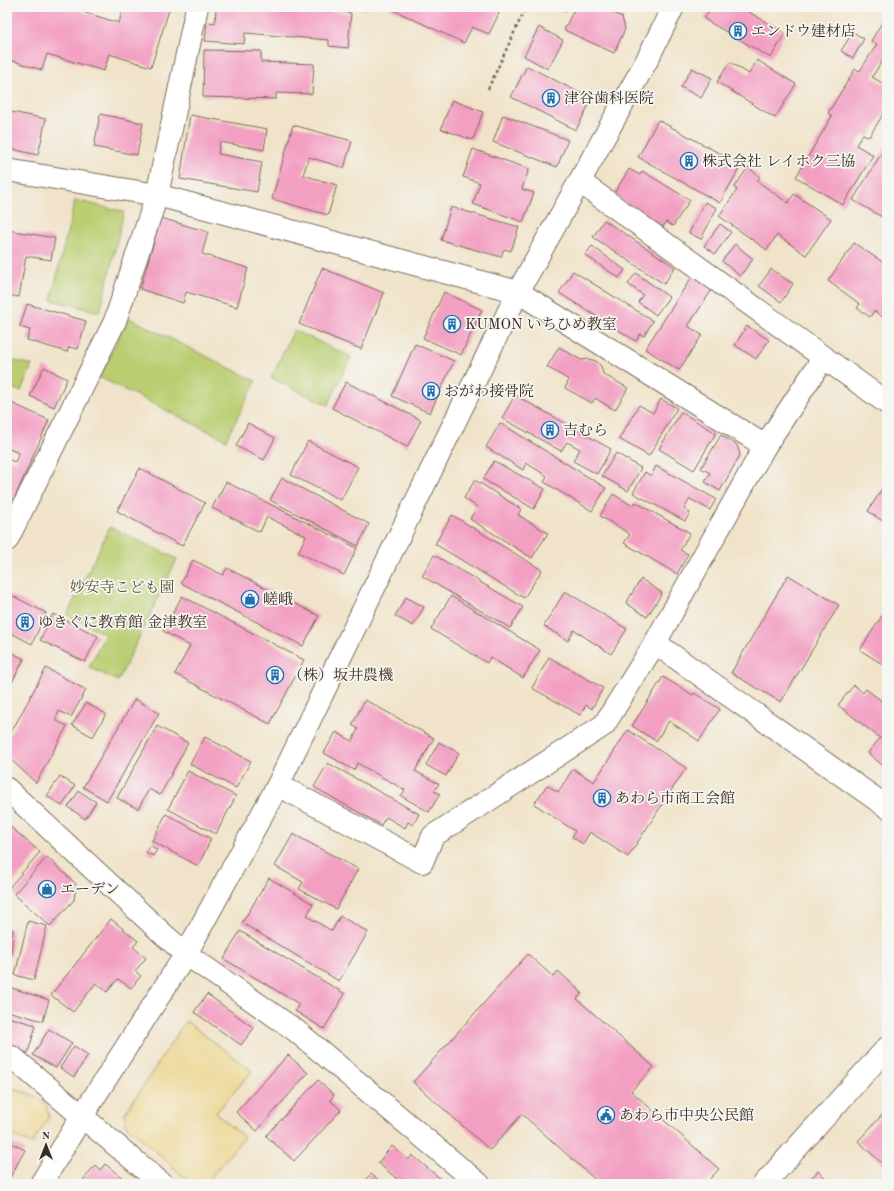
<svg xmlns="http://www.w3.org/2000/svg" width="894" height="1191" font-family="'Old Standard TT','Noto Serif JP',serif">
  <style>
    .green { fill: #bace71; stroke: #7a7c48 }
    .sand { fill: #eeda9e; stroke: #94825e }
    .building { fill: #f39fc2 }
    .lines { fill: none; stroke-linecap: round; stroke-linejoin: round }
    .minor-casing { stroke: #7a6b5a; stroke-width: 24 }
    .path { stroke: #7a6b5a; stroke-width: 2.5; stroke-dasharray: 3 3; stroke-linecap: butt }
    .minor { stroke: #fff; stroke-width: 22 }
    .labels { text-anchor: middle; stroke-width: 3.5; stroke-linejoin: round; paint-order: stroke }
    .poi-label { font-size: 15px; fill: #3b2a1e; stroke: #f6f6f2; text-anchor: start }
    .park-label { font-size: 15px; fill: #5b5333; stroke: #f6f6f2 }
  </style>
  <rect width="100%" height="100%" fill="#f6f6f2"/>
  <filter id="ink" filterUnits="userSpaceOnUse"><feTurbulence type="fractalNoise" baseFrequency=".025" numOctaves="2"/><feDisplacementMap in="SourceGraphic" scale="8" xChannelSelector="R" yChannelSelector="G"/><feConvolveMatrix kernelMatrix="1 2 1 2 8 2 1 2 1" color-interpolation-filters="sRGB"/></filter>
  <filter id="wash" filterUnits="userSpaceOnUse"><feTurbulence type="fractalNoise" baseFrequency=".012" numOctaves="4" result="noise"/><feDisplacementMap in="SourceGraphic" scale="16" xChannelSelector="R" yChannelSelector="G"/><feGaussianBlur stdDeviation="0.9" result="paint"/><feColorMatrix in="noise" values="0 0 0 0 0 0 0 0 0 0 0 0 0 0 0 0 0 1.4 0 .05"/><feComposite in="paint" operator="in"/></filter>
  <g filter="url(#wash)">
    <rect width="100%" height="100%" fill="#f0e3c9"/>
    <g class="green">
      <polygon points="75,200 124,212 100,312 51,300"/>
      <polygon points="129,318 256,381 226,440 99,377"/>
      <polygon points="294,330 351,357 328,405 271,378"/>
      <polygon points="7,359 32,365 21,391 7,387"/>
      <polygon points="110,527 177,559 118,681 89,667 105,634 67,615"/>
    </g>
    <g class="sand">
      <polygon points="186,1021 252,1071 216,1113 244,1137 205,1184 192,1184 125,1124 125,1113"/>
      <polygon points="7,1086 35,1096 46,1104 49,1117 32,1144 7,1133"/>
    </g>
    <g id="blocks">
      <g class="building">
        <polygon points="7,7 67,7 119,23 123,7 170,7 151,67 109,54 104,71 47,54 42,70 7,59"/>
        <polygon points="216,7 283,7 351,13 348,48 329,46 329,40 245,33 244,44 205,41 207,22 215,23"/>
        <polygon points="355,7 367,7 367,10"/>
        <polygon points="387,7 502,7 489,34 472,27 464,43"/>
        <polygon points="557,7 567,7 565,11"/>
        <polygon points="575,7 602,7 622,17 625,29 614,53 564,30"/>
        <polygon points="711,7 740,7 785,33 771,58 704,19"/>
        <polygon points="886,16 887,17 887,58 885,56 872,77 887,86 887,108 869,137 863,134 856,145 873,155 843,205 796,177 832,116 828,113 855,69 860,71 877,44 871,41"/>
        <polygon points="539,27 563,40 548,69 524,56"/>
        <polygon points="853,32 864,39 853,58 841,51"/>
        <polygon points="204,50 261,51 261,62 314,64 312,94 276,93 276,99 203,97"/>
        <polygon points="757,60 796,84 775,118 717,82 730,62 749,74"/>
        <polygon points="527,66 592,99 576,130 511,97"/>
        <polygon points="7,67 10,68 7,77"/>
        <polygon points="692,68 712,78 701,98 681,87"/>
        <polygon points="452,100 483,112 473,140 441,129"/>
        <polygon points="7,111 46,119 38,155 7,148"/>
        <polygon points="100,114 143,123 137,155 94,147"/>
        <polygon points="190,115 267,129 264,150 220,142 218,154 262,162 257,192 180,179"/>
        <polygon points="503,115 568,140 557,167 493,142"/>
        <polygon points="658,120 741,165 720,203 638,157"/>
        <polygon points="293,125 352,141 344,168 309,157 303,175 337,185 328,215 272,199"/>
        <polygon points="887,144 887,220 853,200"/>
        <polygon points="473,149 529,169 522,189 534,193 523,222 473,204 480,183 463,177"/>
        <polygon points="748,167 760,177 757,181 788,203 794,194 831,219 806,255 777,235 767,250 719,216 737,190 734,188"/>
        <polygon points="629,169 640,175 642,171 690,200 673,226 666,222 663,227 613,195"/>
        <polygon points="705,202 717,208 701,239 689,233"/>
        <polygon points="451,207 519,227 511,251 504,249 501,257 441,240"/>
        <polygon points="161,218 208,232 202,254 248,268 237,307 186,292 183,303 140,289"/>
        <polygon points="604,220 675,267 664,284 593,237"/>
        <polygon points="720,224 731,232 715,254 704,246"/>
        <polygon points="7,230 55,238 51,260 26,256 19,297 7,295"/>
        <polygon points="854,243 887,265 887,320 874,311 870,317 857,308 860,304 828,281"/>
        <polygon points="735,244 753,259 740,276 722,261"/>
        <polygon points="592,246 625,270 619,278 585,255"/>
        <polygon points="322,268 384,293 361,349 299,324"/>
        <polygon points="771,269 793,284 781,302 759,286"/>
        <polygon points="573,271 653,321 644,336 640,334 636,341 559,293"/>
        <polygon points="636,273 669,297 656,315 638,302 643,295 628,284"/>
        <polygon points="693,275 713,288 688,326 702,335 679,370 645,349"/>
        <polygon points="444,292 482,310 461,355 423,338"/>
        <polygon points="27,304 86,321 78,349 69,347 67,352 27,340 30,330 20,327"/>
        <polygon points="747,326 769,340 756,359 735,345"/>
        <polygon points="415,344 454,361 430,413 392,396"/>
        <polygon points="559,347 581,360 589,359 596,361 601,366 603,374 628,388 615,410 595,398 592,403 565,388 569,380 547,367"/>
        <polygon points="44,367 67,379 54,407 30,396"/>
        <polygon points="346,382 421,420 407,447 332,408"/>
        <polygon points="515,395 611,449 597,474 573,461 580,449 567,442 561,451 502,418"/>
        <polygon points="661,399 677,408 649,456 619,439 639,405 653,413"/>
        <polygon points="7,401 49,420 11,506 7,505 7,459 15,462 19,453 7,448"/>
        <polygon points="681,412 716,433 694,470 659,449"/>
        <polygon points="248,423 275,438 264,460 236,446"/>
        <polygon points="500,423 606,488 592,511 544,482 547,476 526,463 523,470 486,447"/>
        <polygon points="721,435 737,445 740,455 720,491 705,482 710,473 701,468"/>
        <polygon points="308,441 358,467 341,500 291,475"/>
        <polygon points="616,453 641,468 628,491 602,476"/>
        <polygon points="494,461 545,489 534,509 483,479"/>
        <polygon points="656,466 716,499 710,510 690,499 684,509 690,513 685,521 633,493 645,472 651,476"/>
        <polygon points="140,468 205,503 182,546 117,511"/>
        <polygon points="282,478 369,524 358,546 270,500"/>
        <polygon points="475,480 521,509 518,515 548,533 532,558 470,519 477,507 464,498"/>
        <polygon points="887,481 887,524 868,511"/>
        <polygon points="226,482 357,548 344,575 298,552 306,536 267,517 260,532 212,508"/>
        <polygon points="613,494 633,506 635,502 690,533 680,550 688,554 677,574 624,543 630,534 600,516"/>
        <polygon points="452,515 542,570 524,598 435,544"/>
        <polygon points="434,555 523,607 510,628 422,576"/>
        <polygon points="193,560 223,575 227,568 319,616 303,646 181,583"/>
        <polygon points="788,575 839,605 781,702 731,673"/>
        <polygon points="641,579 662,593 647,617 626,603"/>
        <polygon points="565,591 627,629 611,654 574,630 568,641 544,626"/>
        <polygon points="7,593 46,613 32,644 7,631"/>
        <polygon points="182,596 304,660 270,724 175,674 190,646 163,631"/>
        <polygon points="451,596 540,650 523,678 490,657 487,663 431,629"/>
        <polygon points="406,597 424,607 413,626 395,616"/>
        <polygon points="887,608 887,667 860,650"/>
        <polygon points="53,614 98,636 85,662 40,640"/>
        <polygon points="7,650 24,659 7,692"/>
        <polygon points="549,657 603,688 592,709 586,705 580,715 532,688"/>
        <polygon points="46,668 86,690 71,717 59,711 55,720 67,726 36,783 7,756 7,740"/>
        <polygon points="663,677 693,695 694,693 720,709 699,741 669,721 656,741 632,726"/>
        <polygon points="854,685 863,693 866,689 887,705 887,769 868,753 880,738 838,705"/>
        <polygon points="135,699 159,713 107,801 83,787"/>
        <polygon points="365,700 434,738 415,771 439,784 434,791 440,794 429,812 401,796 405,790 357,763 354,770 324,753 336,732 352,741 358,729 352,725"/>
        <polygon points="86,703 106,714 93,737 72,725"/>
        <polygon points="157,726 188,743 160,795 149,789 138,809 117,798"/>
        <polygon points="628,730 686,768 628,857 590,832 583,844 572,837 575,831 534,804 547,785 558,792 573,769 594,782"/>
        <polygon points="205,737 251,761 236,788 190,764"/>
        <polygon points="439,742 459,753 446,776 426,765"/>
        <polygon points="328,763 419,814 413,825 408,822 405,828 386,817 381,825 314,787"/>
        <polygon points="188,771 236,796 216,834 168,809"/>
        <polygon points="60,776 75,786 62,806 47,796"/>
        <polygon points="79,791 96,802 85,819 68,807"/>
        <polygon points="166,814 211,839 198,866 152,841"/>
        <polygon points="7,824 40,852 7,890"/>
        <polygon points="293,834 358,869 336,909 299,889 303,882 275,866"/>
        <polygon points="150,845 157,850 153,856 146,852"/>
        <polygon points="47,857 76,884 74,900 50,926 14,894"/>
        <polygon points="269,878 313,904 307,916 332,931 340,916 368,932 339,981 242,923"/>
        <polygon points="111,919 138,941 133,947 146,958 135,971 141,976 131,988 118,979 107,992 96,983 73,1012 51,995"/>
        <polygon points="28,921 47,926 34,980 15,975"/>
        <polygon points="7,929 13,929 11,956 7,956"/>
        <polygon points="240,931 345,994 324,1029 295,1011 299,1004 224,959"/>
        <polygon points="528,954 553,977 558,971 582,993 577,999 654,1067 631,1091 719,1169 705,1184 600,1184 522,1114 490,1150 413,1082"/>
        <polygon points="9,987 49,1000 43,1021 7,1011 7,995"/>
        <polygon points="207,994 254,1028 241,1045 194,1012"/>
        <polygon points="7,1017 36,1025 28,1053 7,1047"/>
        <polygon points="49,1029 72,1043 56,1068 33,1055"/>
        <polygon points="74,1046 88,1055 74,1077 60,1068"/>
        <polygon points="288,1055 308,1073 257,1131 236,1112"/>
        <polygon points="318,1080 334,1095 330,1100 341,1110 294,1161 266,1136"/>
        <polygon points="883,1114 887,1118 887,1168 858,1141"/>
        <polygon points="7,1141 25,1150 7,1183"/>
        <polygon points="392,1146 409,1160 412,1155 442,1180 438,1184 403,1184 378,1163"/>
        <polygon points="105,1164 130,1184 80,1184 95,1165 100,1170"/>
        <polygon points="818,1171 832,1184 806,1184"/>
        <polygon points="371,1174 383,1184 361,1184"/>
      </g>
    </g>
  </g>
  <g filter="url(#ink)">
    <use href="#blocks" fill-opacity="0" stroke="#7a6b5a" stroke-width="1"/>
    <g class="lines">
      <defs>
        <g id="minor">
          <polyline points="7,170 157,195 518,292 765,446 655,643"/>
          <polyline points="580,182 887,403"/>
          <polyline points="765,446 824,357"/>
          <polyline points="7,540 115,321 157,195 197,7"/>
          <polyline points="278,785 422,862 433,836 604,725 655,643 887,807"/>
          <polyline points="7,789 163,934 186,954 295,1030 479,1184"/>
          <polyline points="7,1057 12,1057 162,1184"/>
          <polyline points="41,1184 82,1116 186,954 278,785 518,292 647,60 673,7"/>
          <polyline points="764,1184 887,1048"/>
        </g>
      </defs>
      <use href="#minor" class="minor-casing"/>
      <polyline class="path" points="488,89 526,7"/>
      <use href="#minor" class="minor"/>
    </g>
  </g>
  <defs>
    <symbol id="building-ring" viewBox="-11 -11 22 22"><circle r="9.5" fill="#f6f6f2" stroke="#1f6fb2" stroke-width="1.5"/><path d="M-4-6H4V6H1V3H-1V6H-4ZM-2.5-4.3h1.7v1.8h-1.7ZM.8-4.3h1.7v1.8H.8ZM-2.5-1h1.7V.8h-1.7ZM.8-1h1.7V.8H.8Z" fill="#1f6fb2"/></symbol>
    <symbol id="shop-ring" viewBox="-11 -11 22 22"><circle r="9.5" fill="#f6f6f2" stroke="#1f6fb2" stroke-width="1.5"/><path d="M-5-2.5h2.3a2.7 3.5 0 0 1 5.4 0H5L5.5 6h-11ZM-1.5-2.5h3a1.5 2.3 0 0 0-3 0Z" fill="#1f6fb2"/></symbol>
    <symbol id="civic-ring" viewBox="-11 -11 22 22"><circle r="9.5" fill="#f6f6f2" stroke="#1f6fb2" stroke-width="1.5"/><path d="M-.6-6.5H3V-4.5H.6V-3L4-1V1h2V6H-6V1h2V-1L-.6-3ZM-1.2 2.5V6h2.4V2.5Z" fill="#1f6fb2"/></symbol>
  </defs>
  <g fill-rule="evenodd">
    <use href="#building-ring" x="728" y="21" width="20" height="20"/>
    <use href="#building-ring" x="541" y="88" width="20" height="20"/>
    <use href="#building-ring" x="679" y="151" width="20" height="20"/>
    <use href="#building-ring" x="442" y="314" width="20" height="20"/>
    <use href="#building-ring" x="421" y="381" width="20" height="20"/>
    <use href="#building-ring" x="540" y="420" width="20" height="20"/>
    <use href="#shop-ring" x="240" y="589" width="20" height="20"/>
    <use href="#building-ring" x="15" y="612" width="20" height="20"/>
    <use href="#building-ring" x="265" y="665" width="20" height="20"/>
    <use href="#building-ring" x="592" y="788" width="20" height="20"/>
    <use href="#shop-ring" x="37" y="879" width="20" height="20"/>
    <use href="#civic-ring" x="596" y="1105" width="20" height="20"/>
  </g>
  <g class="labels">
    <g class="poi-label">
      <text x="751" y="36">エンドウ建材店</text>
      <text x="564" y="103">津谷歯科医院</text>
      <text x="702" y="166">株式会社 レイホク三協</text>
      <text x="465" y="329">KUMON いちひめ教室</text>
      <text x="444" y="396">おがわ接骨院</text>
      <text x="563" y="435">吉むら</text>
      <text x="263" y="604">嵯峨</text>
      <text x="38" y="627">ゆきぐに教育館 金津教室</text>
      <text x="288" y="680">（株）坂井農機</text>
      <text x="615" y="803">あわら市商工会館</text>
      <text x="60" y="894">エーデン</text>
      <text x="619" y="1120">あわら市中央公民館</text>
    </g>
    <g class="park-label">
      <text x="122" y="592">妙安寺こども園</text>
    </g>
  </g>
  <rect width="894" height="1191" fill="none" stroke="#f6f6f2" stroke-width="24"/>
  <g transform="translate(46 1145)" stroke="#f6f6f2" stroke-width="3" paint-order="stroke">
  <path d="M0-3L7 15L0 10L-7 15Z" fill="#3b2a1e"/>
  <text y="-6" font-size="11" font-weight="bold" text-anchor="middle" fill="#3b2a1e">N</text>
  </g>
</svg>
